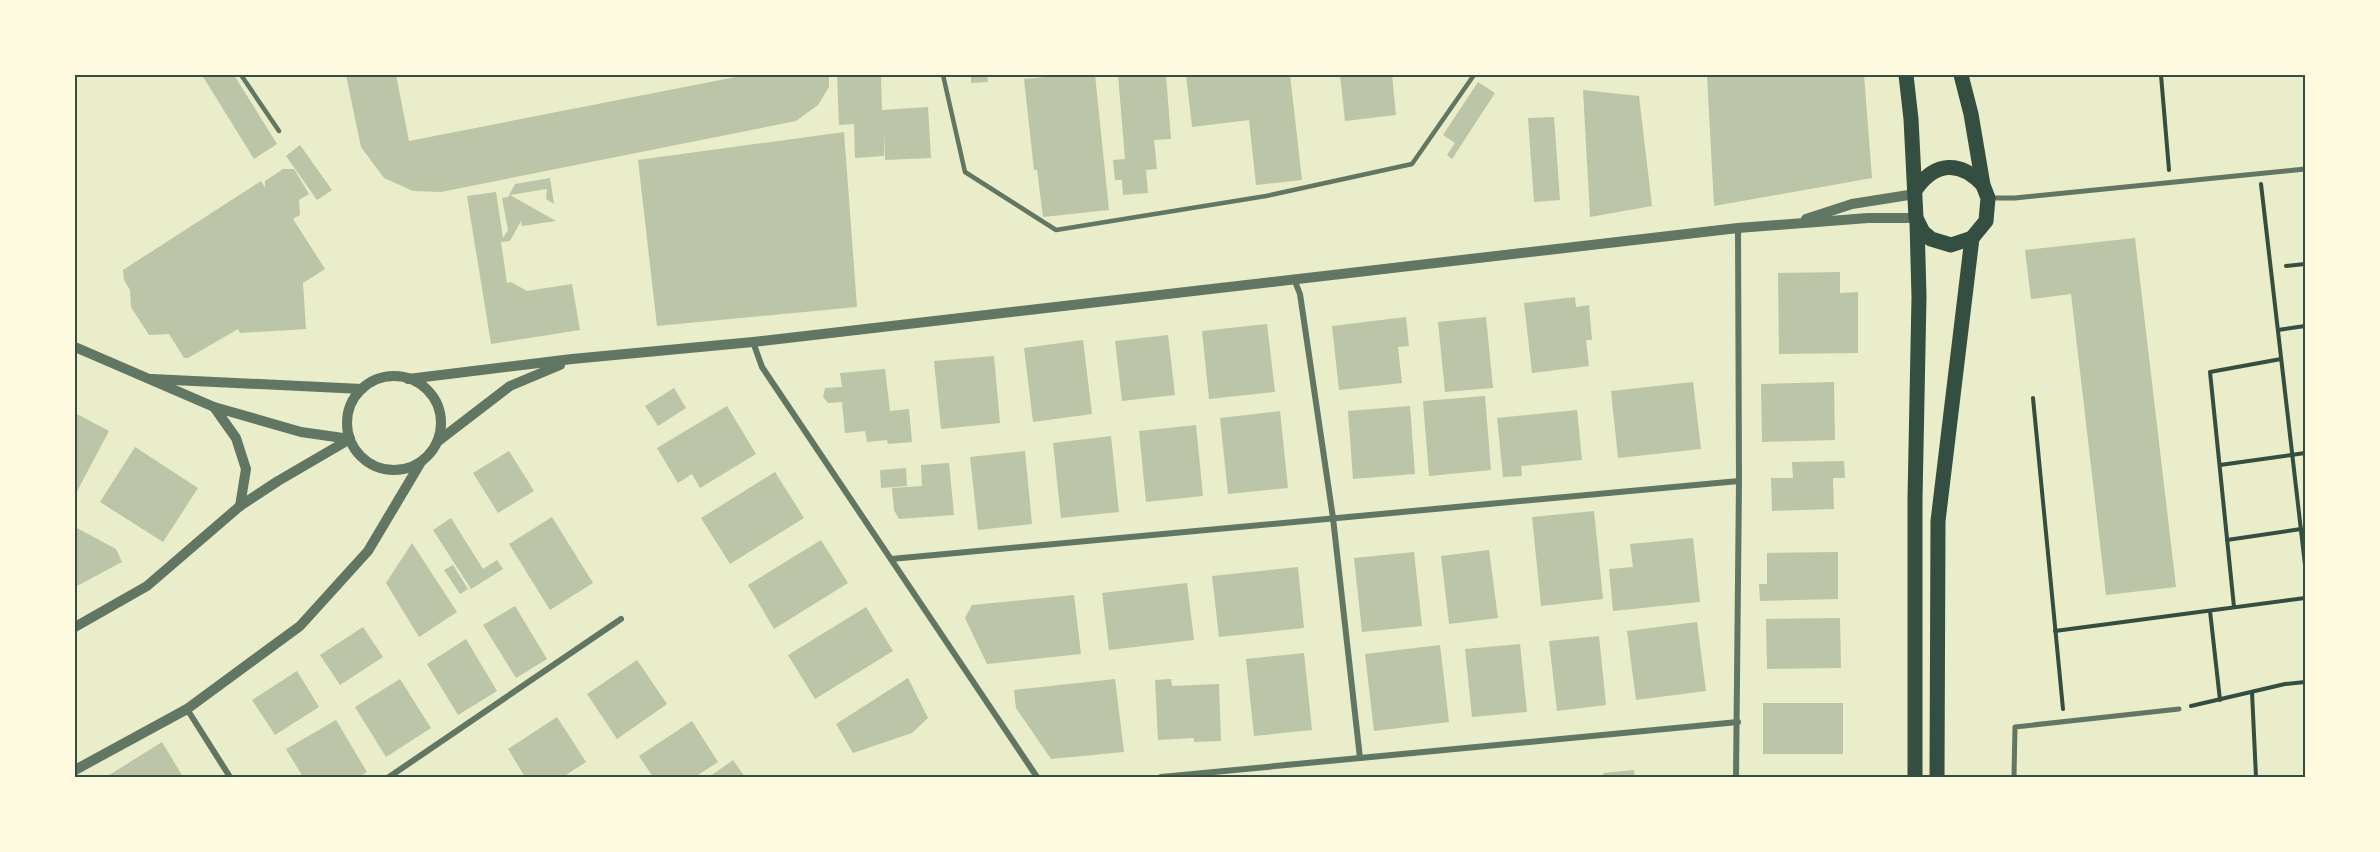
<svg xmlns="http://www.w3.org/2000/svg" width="2380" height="852" font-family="'Open Sans',sans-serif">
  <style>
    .building { fill: #bcc5a7 }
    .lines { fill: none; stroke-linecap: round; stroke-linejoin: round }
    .path { stroke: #344e41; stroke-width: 4 }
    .service { stroke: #617663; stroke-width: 4.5 }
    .pedestrian { stroke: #617663; stroke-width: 5 }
    .minor { stroke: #617663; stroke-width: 6 }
    .tertiary { stroke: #617663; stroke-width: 10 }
    .primary { stroke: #344e41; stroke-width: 15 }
    .neatline { fill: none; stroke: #344e41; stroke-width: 2 }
  </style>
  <rect width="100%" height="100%" fill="#e9edc9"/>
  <g class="building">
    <polygon points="202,75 234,75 277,144 254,159"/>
    <polygon points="346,75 396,75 409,141 746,75 829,75 829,87 818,105 796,121 441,192 413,191 384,178 361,147"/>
    <polygon points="837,75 881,75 882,110 928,107 931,158 885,160 884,133 884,156 855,158 854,124 839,125"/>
    <polygon points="971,75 987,75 988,82 971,83"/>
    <polygon points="1065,75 1095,75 1109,210 1043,217 1037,170 1034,170 1024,79"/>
    <polygon points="1118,75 1166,75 1171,139 1154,140 1157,169 1146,170 1148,193 1123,195 1122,180 1115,180 1113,160 1125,159"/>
    <polygon points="1186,75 1290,75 1302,180 1256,185 1249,120 1192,127"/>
    <polygon points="1340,75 1392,75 1396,115 1345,121"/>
    <polygon points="1707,75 1864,75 1872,178 1714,206"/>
    <polygon points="1478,82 1495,93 1452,159 1447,155 1455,143 1443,135"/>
    <polygon points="1583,90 1639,96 1652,206 1590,217"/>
    <polygon points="1554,117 1560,200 1534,202 1528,118"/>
    <polygon points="844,132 857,307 657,326 638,160"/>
    <polygon points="300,145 332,190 317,200 286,156"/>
    <polygon points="283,169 294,169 309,194 299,200 300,215 293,219 325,269 303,283 306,329 240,333 238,329 188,358 184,358 169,334 149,335 131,307 130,290 124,280 123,270 261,181 265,188 265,181"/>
    <polygon points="550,178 554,204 546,199 547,189 510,195 556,221 522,226 521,221 510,241 501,242 507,283 511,282 527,291 572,284 580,330 491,344 467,196 496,192 503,238 508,230 502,198 508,197 515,184"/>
    <polygon points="2135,238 2176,587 2106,595 2071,294 2031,299 2025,250"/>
    <polygon points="1840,272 1840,293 1858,292 1858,353 1779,354 1778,273"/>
    <polygon points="1575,297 1576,307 1589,305 1592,340 1586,340 1589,366 1532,373 1524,303"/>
    <polygon points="1406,317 1409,346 1398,347 1402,383 1339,390 1332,326"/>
    <polygon points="1486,317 1493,388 1445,392 1438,322"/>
    <polygon points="1267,324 1275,392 1209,399 1202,331"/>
    <polygon points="1168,335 1175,395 1122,401 1115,341"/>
    <polygon points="1083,340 1092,414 1033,422 1024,348"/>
    <polygon points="994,356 1000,423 941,429 934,361"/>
    <polygon points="885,369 890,411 909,409 912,442 888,444 887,440 867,442 865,431 845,433 842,402 828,403 823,397 825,388 842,387 840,373"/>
    <polygon points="1693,382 1701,449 1618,458 1611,391"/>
    <polygon points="1834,382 1835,440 1762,442 1761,384"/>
    <polygon points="674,388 686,408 658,426 645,406"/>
    <polygon points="1485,396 1491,470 1429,476 1423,401"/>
    <polygon points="727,406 756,454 700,488 692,474 678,483 657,448"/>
    <polygon points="1410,406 1415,474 1353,479 1348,411"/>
    <polygon points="1577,410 1582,460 1521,466 1522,476 1503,477 1497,418"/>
    <polygon points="1280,411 1288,488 1228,494 1220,418"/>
    <polygon points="75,413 109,431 75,495"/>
    <polygon points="1196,425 1203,496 1146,502 1139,431"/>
    <polygon points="1111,436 1119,512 1061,518 1053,443"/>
    <polygon points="135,447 198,488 163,542 100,502"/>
    <polygon points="509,451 534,491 498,513 473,473"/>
    <polygon points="1025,451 1032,524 978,530 970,457"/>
    <polygon points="1844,461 1845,478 1833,478 1834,509 1772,511 1771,478 1793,478 1792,462"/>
    <polygon points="949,463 954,515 899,519 894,510 892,488 922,486 921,465"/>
    <polygon points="906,468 907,486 881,488 880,470"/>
    <polygon points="775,472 804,518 730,564 701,518"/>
    <polygon points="1594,511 1603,599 1541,606 1532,517"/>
    <polygon points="552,517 593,583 550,610 509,544"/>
    <polygon points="451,518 483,569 497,560 503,569 471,589 433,530"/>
    <polygon points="75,527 116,549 122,562 75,587"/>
    <polygon points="1693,538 1700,602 1613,611 1609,569 1633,567 1630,544"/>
    <polygon points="821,540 848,583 774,629 748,585"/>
    <polygon points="412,543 457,612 419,637 386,583"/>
    <polygon points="1489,550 1498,618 1449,624 1441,556"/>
    <polygon points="1414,552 1422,626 1362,632 1354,558"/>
    <polygon points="1838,552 1838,599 1760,601 1759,584 1767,584 1767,553"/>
    <polygon points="453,565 468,589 460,594 444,570"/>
    <polygon points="1298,567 1304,628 1219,637 1212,576"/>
    <polygon points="1187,583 1194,640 1109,650 1102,593"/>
    <polygon points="1074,595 1081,654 987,664 965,618 972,605"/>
    <polygon points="515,606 547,659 516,678 483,625"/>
    <polygon points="866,607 893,651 815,699 788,655"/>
    <polygon points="1840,618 1841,668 1767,669 1766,619"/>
    <polygon points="1697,622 1706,691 1636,700 1627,631"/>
    <polygon points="363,627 383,657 340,685 320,655"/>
    <polygon points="1599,636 1606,705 1557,711 1549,641"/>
    <polygon points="466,639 497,691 458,715 427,664"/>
    <polygon points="1520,644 1527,712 1472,717 1465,649"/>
    <polygon points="1440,645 1449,722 1374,731 1365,654"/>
    <polygon points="1304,653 1312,730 1254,736 1246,659"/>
    <polygon points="637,660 667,704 617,739 587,694"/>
    <polygon points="297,671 319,707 275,735 252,700"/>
    <polygon points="908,678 928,718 912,733 853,753 836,724"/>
    <polygon points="400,679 431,728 386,757 355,707"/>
    <polygon points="1115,679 1124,752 1051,759 1016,708 1014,690"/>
    <polygon points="1171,679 1172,686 1219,684 1221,741 1194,742 1194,738 1158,740 1155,680"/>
    <rect x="1763" y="703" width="80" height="51"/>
    <polygon points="557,717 586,762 563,777 525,777 508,749"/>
    <polygon points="336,720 367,772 359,777 303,777 286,749"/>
    <polygon points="692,721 718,762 695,777 653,777 639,756"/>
    <polygon points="162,742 183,777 106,777"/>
    <polygon points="733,760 745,777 713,777 712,775"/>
    <polygon points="1634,770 1635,777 1604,777 1603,773"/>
  </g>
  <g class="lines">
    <g class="path">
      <polyline points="2161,75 2169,170"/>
      <polyline points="2261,184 2305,565"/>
      <polyline points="2286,266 2305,264"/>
      <polyline points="2278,330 2305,326"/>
      <polyline points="2033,398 2063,709"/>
      <polyline points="2220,465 2305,453"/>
      <polyline points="2227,540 2301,529"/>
      <polyline points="2234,607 2210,372 2281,359"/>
      <polyline points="2210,611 2220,700"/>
      <polyline points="2055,631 2305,598"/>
      <polyline points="2252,692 2256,777"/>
      <polyline points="2191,706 2285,684 2305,682"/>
    </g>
    <g class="service">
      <polyline points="241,75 279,131"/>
      <polyline points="943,75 965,172 1056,230 1266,196 1412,164 1474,75"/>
    </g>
    <g class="pedestrian">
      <polyline points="1990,198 2015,198 2305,169"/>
      <polyline points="2014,777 2015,727 2179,709"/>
    </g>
    <g class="minor">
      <polyline points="1294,279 1300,294 1333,518 1360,758"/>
      <polyline points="753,342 762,367 1037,777"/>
      <polyline points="891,559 1739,481"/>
      <polyline points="187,709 230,777"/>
      <polyline points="389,777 621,619"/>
      <polyline points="1161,777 1738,722"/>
      <polyline points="1736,777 1739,481 1738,228"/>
    </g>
    <g class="tertiary">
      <polyline points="1806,219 1852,204 1915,194"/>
      <polyline points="75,347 214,407 301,432 350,439"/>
      <circle cx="394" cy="423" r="47"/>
      <polyline points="152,379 362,389"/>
      <polyline points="408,379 572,359 753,342 1738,228 1868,218 1916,218"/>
      <polyline points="214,407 236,438 246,469 240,506"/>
      <polyline points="437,442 510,386 560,365"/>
      <polyline points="75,627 147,586 240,506 278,481 350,439"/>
      <polyline points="75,770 187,709 300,626 368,551 421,462"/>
    </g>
    <g class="primary">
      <polyline points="1906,75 1911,119 1916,218 1923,232 1931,239 1951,245 1972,238 1986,221 1988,198 1983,185 1971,114 1961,75"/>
      <path d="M1916 189C1935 162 1960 160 1983 185"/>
      <polyline points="1915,777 1915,499 1919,297 1917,222"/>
      <polyline points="1937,777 1938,521 1972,238"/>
    </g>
  </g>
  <rect width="2380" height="852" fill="none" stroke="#fefae0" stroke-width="153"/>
  <rect x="76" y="76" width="2228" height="700" class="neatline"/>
</svg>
